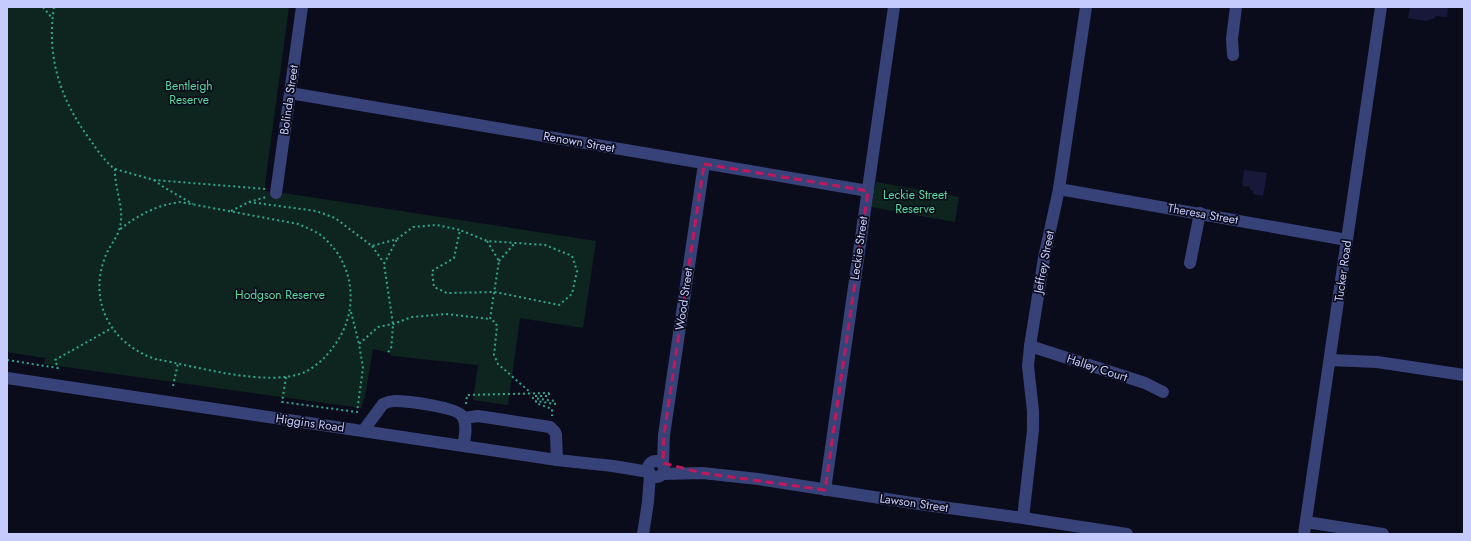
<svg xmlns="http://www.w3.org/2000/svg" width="1471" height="541" font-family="Jost,sans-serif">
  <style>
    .green { fill: #0e251f }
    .building { fill: #18183b }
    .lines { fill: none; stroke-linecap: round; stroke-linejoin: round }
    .path { stroke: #2fa989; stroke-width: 2; stroke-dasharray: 2 3; stroke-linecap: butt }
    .minor { stroke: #374279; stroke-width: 12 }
    .marked { fill: none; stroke: #c2185b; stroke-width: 3; stroke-dasharray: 8 5; stroke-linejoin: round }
    .labels { text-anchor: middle; stroke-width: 3.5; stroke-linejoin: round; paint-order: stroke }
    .park-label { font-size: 12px; fill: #56da9e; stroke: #0b0c1b }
    .street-label { font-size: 12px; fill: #c6cbfe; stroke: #0b0c1b }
  </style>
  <rect width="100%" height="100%" fill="#0b0c1b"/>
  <g class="green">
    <polygon points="7,7 289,7 264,191 290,194 596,241 583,328 520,318 508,405 473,400 478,365 403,357 392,356 388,352 373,349 365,396 361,408 44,364 45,358 7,352"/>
    <polygon points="876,182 959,197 955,222 871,207"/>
  </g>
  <g class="building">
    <polygon points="1410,7 1448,7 1447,17 1435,16 1435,18 1426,21 1408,18"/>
    <polygon points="1244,170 1267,173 1263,196 1253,194 1253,190 1250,190 1250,187 1242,186"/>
  </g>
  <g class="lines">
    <g class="path">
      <polyline points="43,7 52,18"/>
      <path d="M54 7C46 58 61 101 91 141 98 151 105 162 115 169 114 189 126 210 119 230 116 240 107 249 104 260 89 304 112 344 155 359 195 366 268 388 305 372 317 366 327 356 334 346 359 313 356 266 324 238 317 231 307 228 298 224L180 202C157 205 138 215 119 230"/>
      <polyline points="115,169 154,180 266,189"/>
      <polyline points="154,180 162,186 193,204"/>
      <polyline points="249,202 316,211 335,218 372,246 397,239 413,227 437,225 460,230 454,258 432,271 434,287 447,293 495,292 559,305 572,294 577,271 572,256 545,245 487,241 460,230"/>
      <polyline points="231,211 249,202 266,197"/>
      <polyline points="487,241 499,261 490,319 495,322 497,326 494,355 498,364 531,393"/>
      <polyline points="372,246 384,263"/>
      <polyline points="499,261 514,244"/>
      <polyline points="351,312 359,344"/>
      <polyline points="388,352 391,349 392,339 393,324 384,264 397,239"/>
      <polyline points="7,360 58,368 55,360 112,328"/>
      <polyline points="286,377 282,402 357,412 363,368 359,344 378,327 393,324 412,317 446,314 490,319"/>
      <polyline points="173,386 178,363"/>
      <polyline points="549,393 549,396 533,396 533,398 555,401 555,404 536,401 536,403 552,409 552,416"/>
      <polyline points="466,404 467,395 549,393"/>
    </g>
    <g class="minor">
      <polyline points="1233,55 1232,39 1236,7"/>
      <polyline points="290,93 868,191"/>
      <polyline points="1059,189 1347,240"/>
      <polyline points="276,193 302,7"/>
      <polyline points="1190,263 1200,213"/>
      <polyline points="1030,346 1145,383 1163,392"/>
      <polyline points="1330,360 1377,362 1464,375"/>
      <polyline points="7,378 557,460 613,466 649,472"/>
      <polyline points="464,418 478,416 550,427 555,432 556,435 557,460"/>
      <path d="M363 431 383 404C387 402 390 401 395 401 407 401 456 407 462 416 468 424 465 437 463 446"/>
      <circle cx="656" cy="469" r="8"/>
      <polyline points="663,463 664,435 704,164"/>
      <polyline points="663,474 702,473 758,479 912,503 1023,518 1127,534"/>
      <polyline points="825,490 894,7"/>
      <polyline points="1023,518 1033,430 1033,411 1028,366 1030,346 1044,258 1059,189 1086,7"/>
      <polyline points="1306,522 1383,534"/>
      <polyline points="643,534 648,502 650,474"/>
      <polyline points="1304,534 1381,7"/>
    </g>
  </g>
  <path class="marked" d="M704 164 868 191 825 490 702 473 663 463 664 435Z"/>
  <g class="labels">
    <g class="park-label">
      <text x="189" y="90">Bentleigh<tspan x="189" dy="14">Reserve</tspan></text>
      <text x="915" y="199">Leckie Street<tspan x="915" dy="14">Reserve</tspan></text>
      <text x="280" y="299">Hodgson Reserve</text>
    </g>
    <g class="street-label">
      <text transform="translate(289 100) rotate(-82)" y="4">Bolinda Street</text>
      <text transform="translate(579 142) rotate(10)" y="4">Renown Street</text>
      <text transform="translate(1203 214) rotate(10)" y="4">Theresa Street</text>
      <text transform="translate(859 248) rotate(-82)" y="4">Leckie Street</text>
      <text transform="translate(1044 262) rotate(-79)" y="4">Jeffrey Street</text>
      <text transform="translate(1343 271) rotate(-82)" y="4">Tucker Road</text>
      <text transform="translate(684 299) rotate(-82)" y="4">Wood Street</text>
      <text transform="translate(1097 368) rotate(18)" y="4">Halley Court</text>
      <text transform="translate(310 423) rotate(8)" y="4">Higgins Road</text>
      <text transform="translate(914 503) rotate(8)" y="4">Lawson Street</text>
    </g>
  </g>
  <rect width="1471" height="541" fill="none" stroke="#c6cbfe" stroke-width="16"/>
</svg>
